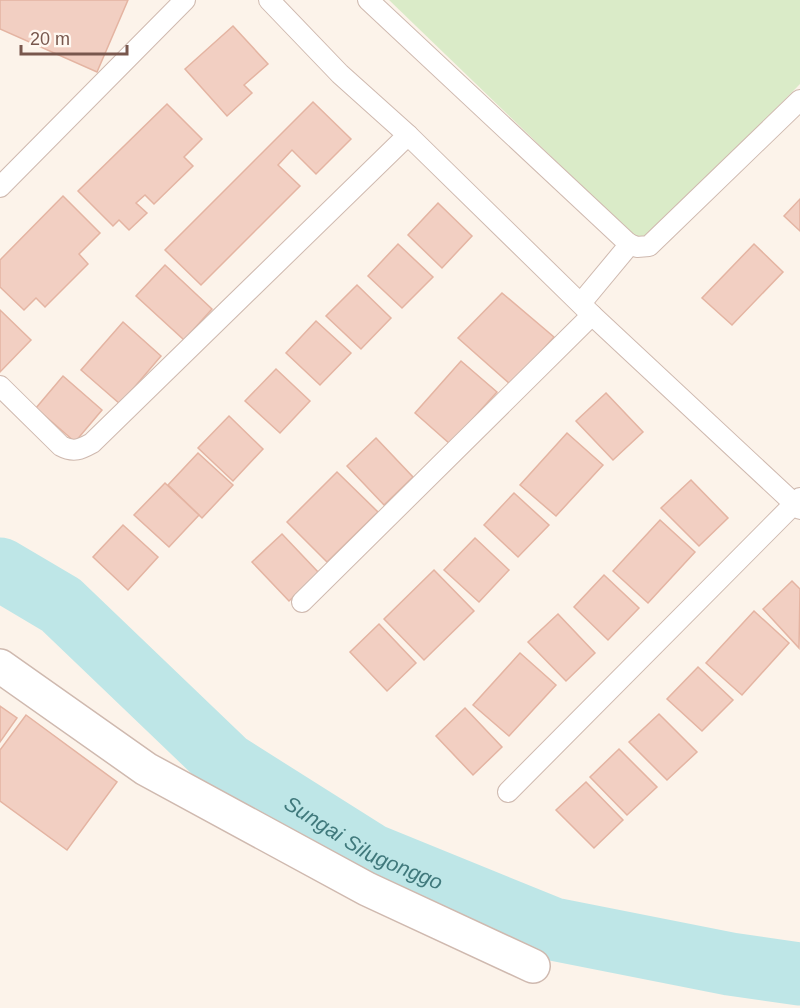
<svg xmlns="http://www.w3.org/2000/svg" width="800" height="1008" font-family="Helvetica,sans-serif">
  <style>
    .green { fill: #daebc8 }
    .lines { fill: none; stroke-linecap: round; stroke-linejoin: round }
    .river { stroke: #bee6e7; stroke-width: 63 }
    .building { fill: #f2cfc2; stroke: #e4b4a2; stroke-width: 1.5 }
    .lane-casing { stroke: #cfb9af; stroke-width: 22 }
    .street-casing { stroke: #cfb9af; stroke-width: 36 }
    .lane { stroke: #fff; stroke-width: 20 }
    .street { stroke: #fff; stroke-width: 33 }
    .labels { text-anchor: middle; stroke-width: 6; stroke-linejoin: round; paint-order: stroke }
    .water-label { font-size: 21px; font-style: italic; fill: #40797c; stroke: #fff8f1 }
  </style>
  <rect width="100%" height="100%" fill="#fcf3ea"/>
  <polygon class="green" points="389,0 800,0 800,84 643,245"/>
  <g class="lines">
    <path class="river" id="s1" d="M0 569 61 605 227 764 371 855 553 929 730 964 800 974"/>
  </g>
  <g class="building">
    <polygon points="0,0 128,0 97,72 0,29"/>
    <polygon points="233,26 268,64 244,85 252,93 227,116 185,69"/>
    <polygon points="313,102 351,139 316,174 292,150 278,165 300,186 201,285 165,250"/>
    <polygon points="167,104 202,139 184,157 193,166 154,204 145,195 136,203 147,213 129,230 119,220 113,226 78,191"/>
    <polygon points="63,196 100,233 79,254 88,264 45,307 36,298 24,310 0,287 0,260"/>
    <polygon points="800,199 800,231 784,216"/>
    <polygon points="438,203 472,236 442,268 408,235"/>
    <polygon points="398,244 433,277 402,308 368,276"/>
    <polygon points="754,244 783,272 732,325 702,298"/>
    <polygon points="165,265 212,309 184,340 136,296"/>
    <polygon points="357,285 391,318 361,349 326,316"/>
    <polygon points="502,293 554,337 511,385 458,338"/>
    <polygon points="0,310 31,340 0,372"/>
    <polygon points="316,321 351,353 320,385 286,353"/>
    <polygon points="123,322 161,356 120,404 81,370"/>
    <polygon points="461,361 497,392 450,444 415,413"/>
    <polygon points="276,369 310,401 280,433 245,401"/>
    <polygon points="63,376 102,410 75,442 36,408"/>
    <polygon points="606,393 643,432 613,460 576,421"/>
    <polygon points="229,416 263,449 233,481 198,448"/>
    <polygon points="567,433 603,465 556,516 520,485"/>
    <polygon points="376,438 413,477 384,505 347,466"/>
    <polygon points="198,453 233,485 202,518 168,485"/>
    <polygon points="337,472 378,512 327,562 287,522"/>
    <polygon points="691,480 728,518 699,546 661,508"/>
    <polygon points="165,483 199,515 169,547 134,515"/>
    <polygon points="514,493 549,525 518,557 484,525"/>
    <polygon points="660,520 695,552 648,603 613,571"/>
    <polygon points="123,525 158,557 128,590 93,557"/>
    <polygon points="282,534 319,573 289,601 252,562"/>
    <polygon points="475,538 509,570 479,602 444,570"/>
    <polygon points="434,570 474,611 424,660 384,619"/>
    <polygon points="604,575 639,608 608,640 574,607"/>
    <polygon points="792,581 800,589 799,648 763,609"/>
    <polygon points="754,611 789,643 742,695 706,663"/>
    <polygon points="558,614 595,653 566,681 528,642"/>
    <polygon points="379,624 416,663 387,691 350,652"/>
    <polygon points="520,653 556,685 509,736 473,705"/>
    <polygon points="698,667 733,700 702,731 667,699"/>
    <polygon points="0,706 17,718 0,742"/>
    <polygon points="465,708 502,747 473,775 436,736"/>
    <polygon points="659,714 697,752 667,780 629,742"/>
    <polygon points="26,715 117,782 67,850 0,801 0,750"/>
    <polygon points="619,749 657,787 627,815 590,777"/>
    <polygon points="586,782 623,820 594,848 556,810"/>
  </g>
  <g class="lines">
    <defs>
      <g id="lane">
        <polyline points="269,0 340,74 408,135 592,315 800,509"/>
        <polyline points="368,0 629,244 637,247 649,246 800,100"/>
        <polyline points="0,187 185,0"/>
        <polyline points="581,303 630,244"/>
        <path d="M0 386 61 446C74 453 81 449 92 443L408 135"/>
        <polyline points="302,602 592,315"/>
        <polyline points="508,792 800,498"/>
      </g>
      <polyline id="street" points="0,666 146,769 367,889 533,966"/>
    </defs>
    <use href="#lane" class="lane-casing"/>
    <use href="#street" class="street-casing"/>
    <use href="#lane" class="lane"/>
    <use href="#street" class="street"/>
  </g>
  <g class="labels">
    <g class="water-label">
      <text dy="7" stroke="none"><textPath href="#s1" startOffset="459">Sungai Silugonggo</textPath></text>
    </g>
  </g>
  <path d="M21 45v9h106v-9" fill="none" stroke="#78574d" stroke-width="3"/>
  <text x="30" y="45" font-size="18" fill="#78574d" stroke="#fff8f1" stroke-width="4.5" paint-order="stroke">20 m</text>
</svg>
